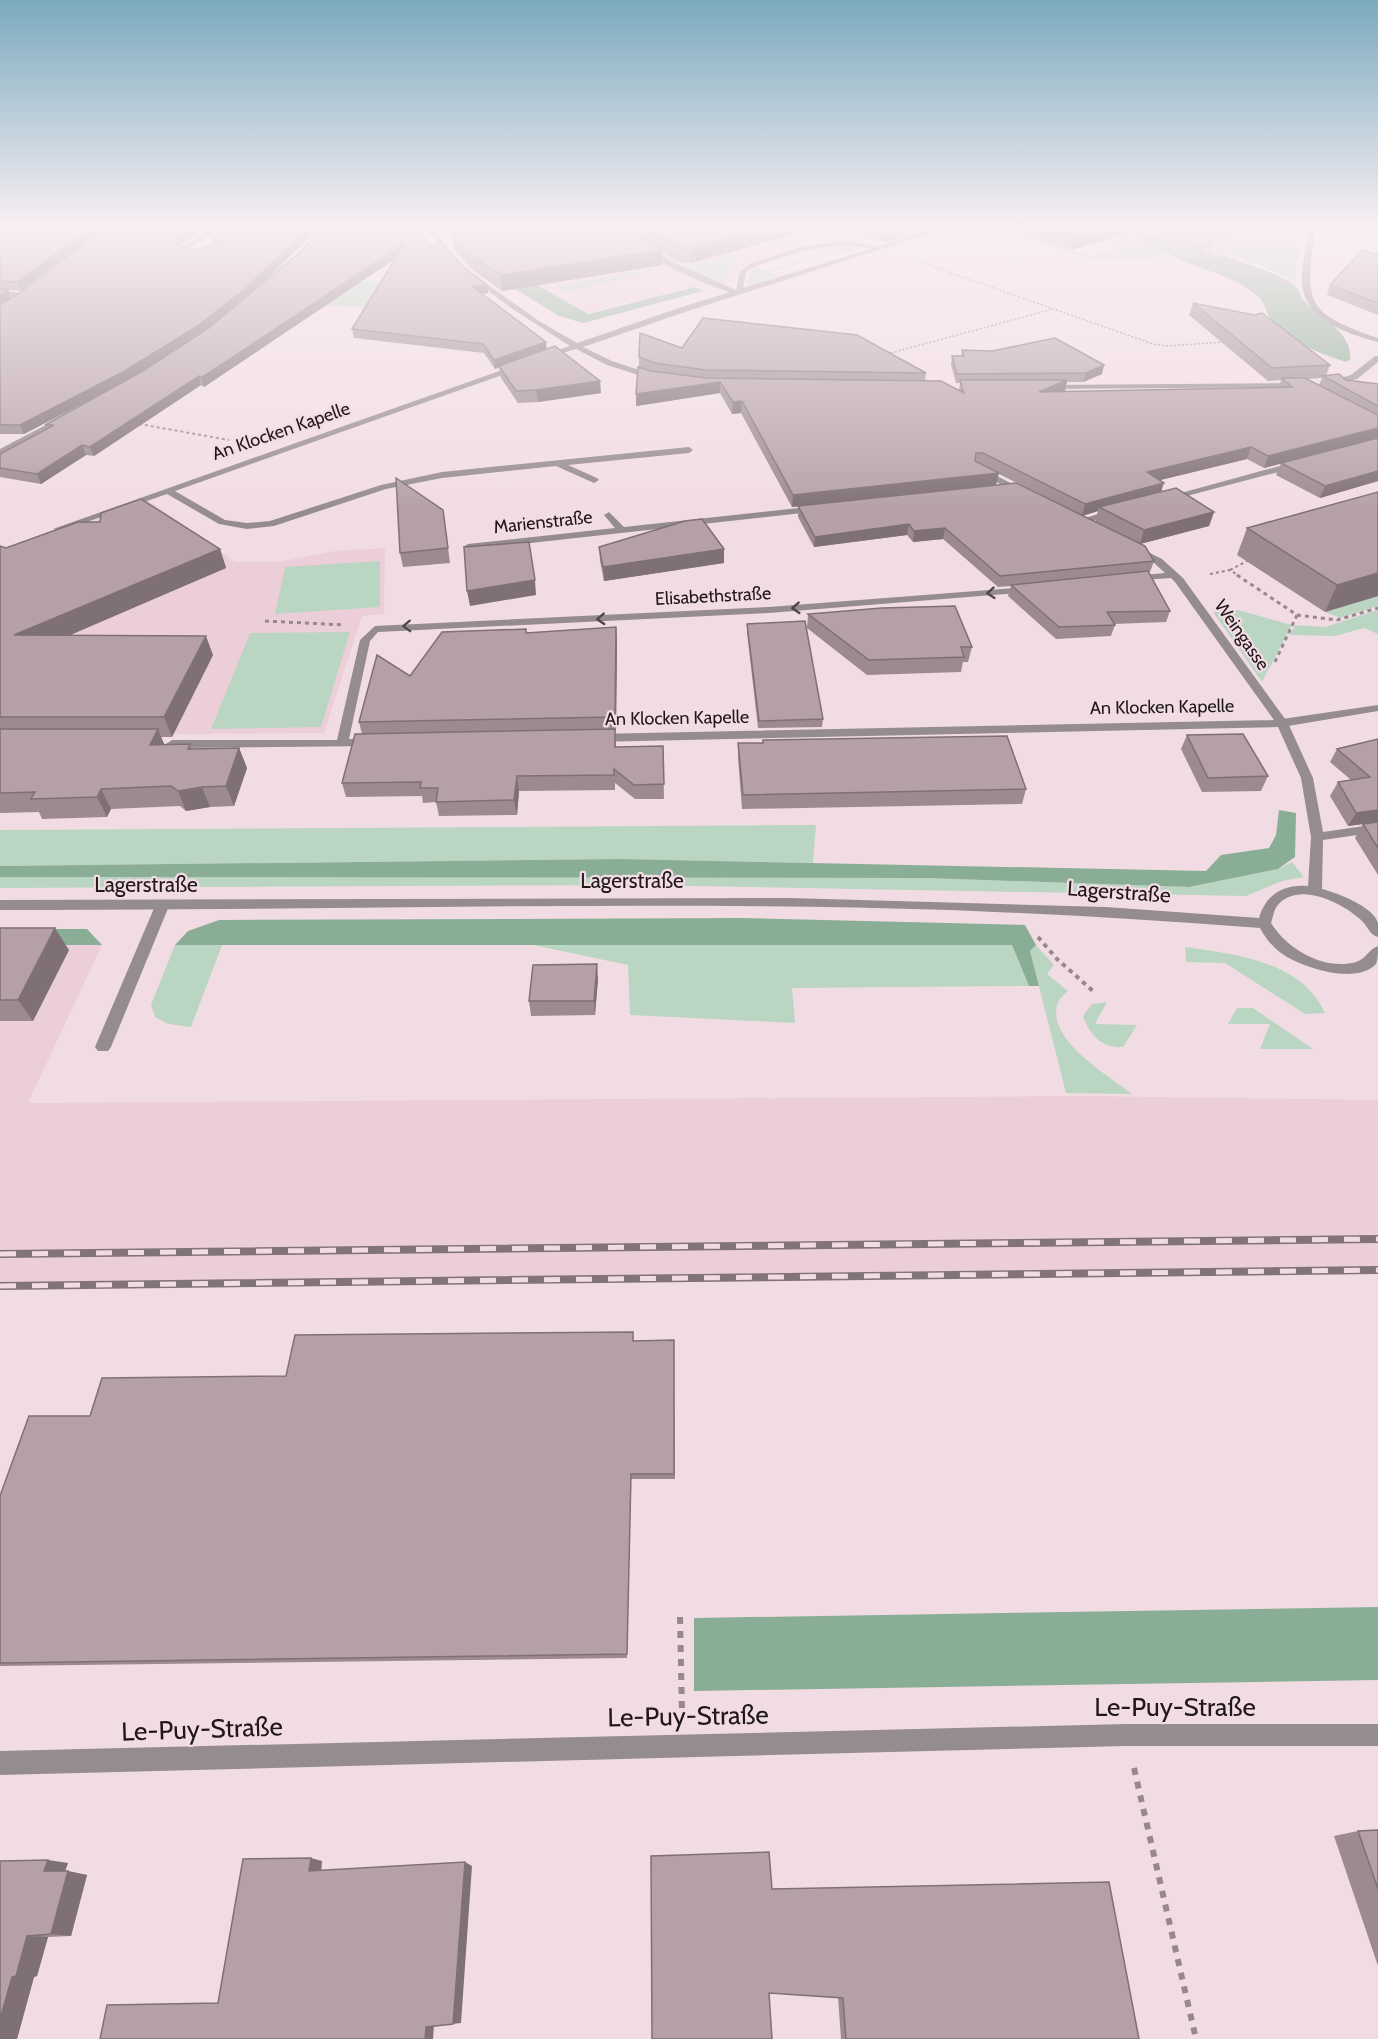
<svg xmlns="http://www.w3.org/2000/svg" width="1378" height="2039" font-family="Cabin,sans-serif">
  <style>
    .built { fill: #ecced9 }
    .green { fill: #bad6c2 }
    .forest { fill: #8aae95 }
    .lines { fill: none; stroke-linecap: round; stroke-linejoin: round }
    .path-far4 { stroke: #98888e; stroke-width: 1.5; stroke-dasharray: 2 2; stroke-linecap: butt }
    .path-far3 { stroke: #98888e; stroke-width: 2; stroke-dasharray: 3 3; stroke-linecap: butt }
    .path-far2 { stroke: #98888e; stroke-width: 3; stroke-dasharray: 4 4; stroke-linecap: butt }
    .path-far1 { stroke: #98888e; stroke-width: 4; stroke-dasharray: 4.5 4.5; stroke-linecap: butt }
    .path { stroke: #98888e; stroke-width: 6; stroke-dasharray: 7 7; stroke-linecap: butt }
    .lane { fill: #958c8f; fill-rule: evenodd }
    .street { fill: #958c8f; fill-rule: evenodd }
    .rail-casing { stroke: #817378; stroke-width: 8 }
    .rail { stroke: #f2dce4; stroke-width: 5; stroke-dasharray: 16; stroke-linecap: butt }
    .wall { fill: #9c8a90; fill-rule: evenodd }
    .shaded-wall { fill: #7f7076 }
    .building { fill: #b5a0a8; stroke: #7f7076; stroke-width: 1.5 }
    .oneway { stroke: #4e4649 }
    .labels { text-anchor: middle; stroke-width: 4.5; stroke-linejoin: round; paint-order: stroke }
    .far-street-label { font-size: 18px; fill: #1f171a; stroke: #f2dce4 }
    .street-label { font-size: 21px; fill: #1f171a; stroke: #f2dce4 }
    .near-street-label { font-size: 26px; fill: #1f171a; stroke: #f2dce4 }
  </style>
  <rect width="100%" height="100%" fill="#f2dce4"/>
  <g class="built">
    <polygon points="537,228 922,228 873,242 849,238 823,240 741,267 734,283 692,287 588,313 539,285"/>
    <polygon points="148,500 235,562 279,562 335,551 385,548 384,614 362,616 324,733 61,735 18,550"/>
    <polygon points="0,945 102,945 28,1103 1082,1096 1378,1100 1378,1269 0,1285"/>
  </g>
  <g class="green">
    <polygon points="1063,228 1148,235 1135,238 1159,247 1168,254 1147,259 1088,259 1014,235 1020,234 1092,257 1122,247"/>
    <polygon points="1273,228 1300,229 1295,281 1240,257 1212,250 1234,239"/>
    <polygon points="855,245 857,251 851,254 840,250 771,272 780,276 755,284 749,284 751,270 756,267 766,271 836,250 827,246"/>
    <polygon points="725,255 739,262 730,268 725,282 718,283 683,267"/>
    <polygon points="655,269 659,270 567,292 556,286"/>
    <polygon points="338,279 383,282 406,309 316,305"/>
    <polygon points="380,561 380,607 275,614 285,567"/>
    <polygon points="1378,596 1378,606 1340,618 1325,612"/>
    <polygon points="1238,610 1292,625 1262,682 1213,612"/>
    <polygon points="1378,610 1378,634 1364,628 1335,636 1290,635 1295,625 1325,627"/>
    <polygon points="350,632 321,727 211,729 250,633"/>
    <polygon points="816,825 813,863 621,859 0,866 0,830"/>
    <polygon points="1292,862 1304,877 1282,881 1246,896 635,885 0,888 0,877 927,878 1189,887 1278,869"/>
    <polygon points="175,945 222,945 191,1027 168,1024 155,1017 151,1005"/>
    <polygon points="533,945 1012,945 1029,986 792,988 795,1023 630,1015 628,965"/>
    <path d="M1036 945 1054 965 1047 974 1068 991C1064 995 1058 1000 1057 1005 1048 1041 1108 1075 1132 1094L1066 1093 1030 951Z"/>
    <path d="M1185 947C1235 954 1301 961 1325 1013L1305 1014 1225 963 1186 962Z"/>
    <path d="M1107 1002 1095 1024 1137 1025 1123 1047C1102 1048 1090 1036 1083 1016L1092 1004Z"/>
    <polygon points="1237,1008 1253,1008 1313,1049 1260,1049 1270,1024 1228,1024"/>
  </g>
  <g class="forest">
    <polygon points="449,228 532,228 483,237 541,287 588,314 695,287 703,291 583,323 559,316 474,264"/>
    <path d="M1194 228H1253L1224 237 1204 251C1222 256 1282 274 1294 285 1299 289 1300 296 1304 301 1321 318 1353 332 1350 360L1346 362C1322 354 1286 341 1271 320 1265 310 1266 302 1255 294 1236 279 1215 273 1193 265 1173 257 1156 246 1135 238L1162 232 1140 230 1142 229 1169 231Z"/>
    <polygon points="1279,810 1296,813 1295,857 1278,869 1189,887 927,878 0,877 0,866 621,859 1206,871 1221,855 1269,848 1276,835"/>
    <polygon points="742,918 1025,925 1036,945 1030,951 1039,986 1029,986 1012,945 175,945 188,931 219,920"/>
    <polygon points="0,929 87,929 102,945 0,945"/>
    <polygon points="1378,1607 1378,1680 694,1691 694,1618"/>
  </g>
  <g class="lines">
    <g class="path-far4">
      <polyline points="1127,232 1185,242 1278,276"/>
      <polyline points="1208,250 1223,241 1260,228"/>
      <polyline points="920,262 1153,344 1167,346 1225,342"/>
      <polyline points="887,354 1053,309"/>
    </g>
    <g class="path-far3">
      <polyline points="139,424 229,440"/>
      <polyline points="1230,570 1249,560"/>
      <polyline points="1210,574 1230,570 1239,576"/>
    </g>
    <g class="path-far2">
      <polyline points="1237,575 1297,615 1274,664"/>
      <polyline points="1297,615 1337,620 1378,608"/>
      <polyline points="265,621 345,625"/>
    </g>
    <polyline class="path-far1" points="1038,937 1057,959 1094,992"/>
    <g class="path">
      <polyline points="680,1617 682,1713"/>
      <polyline points="1134,1768 1196,2039"/>
    </g>
    <g class="lane">
      <path d="M612 228H620L677 264 736 290 740 271 749 264 797 248 845 240 883 248 880 250C843 241 813 247 777 259 766 263 755 265 746 272L742 293 739 295C694 282 648 258 612 228Z"/>
      <polygon points="978,469 984,469 1020,488 1012,490 978,473"/>
      <polygon points="1378,705 1378,711 1282,727 1276,723 1282,719"/>
      <polygon points="162,901 169,906 111,1047 108,1051 98,1051 95,1047 155,906"/>
    </g>
    <g class="street">
      <path d="M213 228H221L212 234 225 246 222 250 196 256 180 252 182 246ZM208 236 218 248 196 252 186 250Z"/>
      <polygon points="426,228 433,228 455,258 451,258"/>
      <polygon points="937,228 948,228 688,311 583,347 612,361 660,377 660,381 657,381 607,365 576,349 539,360 539,356 570,346 511,308 469,276 474,275 539,321 577,343 682,307"/>
      <path d="M1309 228H1315C1306 302 1302 312 1378 338V342C1348 334 1305 320 1302 284 1301 265 1306 247 1309 228Z"/>
      <polygon points="0,291 26,293 29,295 26,297 0,295"/>
      <polygon points="1375,356 1378,356 1378,362 1357,379 1326,385 1322,383 1351,375"/>
      <polygon points="519,364 522,368 175,491 225,520 247,523 270,521 381,485 442,472 689,447 693,450 689,453 568,465 597,478 599,480 594,483 556,466 442,478 386,489 274,526 247,529 219,524 167,494 61,531 53,529"/>
      <polygon points="1302,383 1302,387 1299,387 1047,389 1043,387 1047,385"/>
      <polygon points="61,417 68,419 0,455 0,449"/>
      <polygon points="1298,461 1301,462 1301,466 1164,502 1159,499"/>
      <polygon points="817,506 820,507 820,511 468,550 463,547 468,544 615,528 604,515 609,512 624,527"/>
      <polygon points="1115,509 1120,512 1118,514 1080,524 1075,521"/>
      <path d="M1132 544 1162 559 1183 578 1288 723 1313 778 1323 832 1378 824V832L1323 840 1322 889C1337 893 1373 906 1378 923 1378 927 1378 933 1378 937 1370 935 1368 927 1362 921 1343 903 1298 880 1277 906 1274 910 1273 917 1271 923 1287 949 1324 971 1356 962 1366 959 1369 949 1378 946 1378 951 1378 960 1376 964 1357 985 1304 968 1284 955 1273 948 1266 939 1260 928 1156 920 1053 914 950 910 634 900 316 911 0 910V900L790 898 1106 907 1259 918C1266 894 1284 884 1308 886L1311 837 1301 778 1278 727 595 742 589 738 595 734 1274 720 1175 582 1171 578 1128 581 1127 579 1132 576 1165 573 1154 563 1129 549 1127 547Z"/>
      <polygon points="1028,587 1032,588 1032,592 769,613 378,632 370,641 349,739 373,739 379,743 377,746 172,748 166,744 172,740 337,740 360,640 375,626 769,607"/>
      <polygon points="1126,1724 1378,1724 1378,1746 1126,1746 0,1775 0,1751"/>
    </g>
    <defs>
      <g id="rail">
        <polyline points="0,1254 1378,1239"/>
        <polyline points="0,1286 1378,1270"/>
      </g>
    </defs>
    <use href="#rail" class="rail-casing"/>
    <use href="#rail" class="rail"/>
  </g>
  <g class="wall">
    <path d="M0 228H104L21 291 8 290 11 298 26 289 105 228H208L181 244 180 246 194 250 220 244 223 241 216 234 214 228H319L259 286 429 245 462 266 487 285 488 293 483 294 547 349 601 393 538 402 518 403 501 378 499 367 495 369 484 353 354 338 352 329 396 258 204 387 201 385 94 456 86 455 41 484 0 477V454L46 429 45 425 112 388 24 434H0ZM168 355 143 371 130 379Z"/>
    <polygon points="491,228 816,228 691,263 678,262 662,252 662,265 502,291 470,268 454,249 451,234"/>
    <polygon points="847,228 909,228 906,235 886,242"/>
    <polygon points="1000,228 1138,228 1138,230 1072,250"/>
    <polygon points="1378,255 1378,315 1327,295 1330,285"/>
    <path d="M1193 303 1330 365 1326 376 1346 380 1378 384V481L1320 498 1276 475 1281 463 1264 468 1247 459 1160 480 1162 492 1214 512 1209 526 1140 544 1154 561 1150 572H1148L1170 611 1166 622 1114 624 1115 625 1111 636 1056 639 1008 596 1011 586 998 587 943 539 913 542 907 535 814 547 798 517V506L1071 510 999 474 792 507 741 413 732 414 720 393 636 406 639 367V357L682 348 926 373 925 380 959 390 960 383H956L951 365 952 356H961L962 350 1102 374 1083 382H1067L1065 391 1062 392 1279 387 1281 380 1268 381 1189 315ZM1322 378 1319 385 1306 379ZM1098 511 1095 522 1082 516Z"/>
    <polygon points="1378,492 1378,596 1325,612 1237,555 1247,528"/>
    <polygon points="443,510 450,563 403,567 400,553"/>
    <polygon points="0,546 6,548 220,549 226,568 69,635 213,655 172,737 161,737 164,744 190,744 193,749 239,748 247,768 234,806 210,807 186,811 180,806 111,809 107,817 42,819 39,812 0,813"/>
    <polygon points="599,547 724,563 604,581 600,561"/>
    <polygon points="808,614 972,647 968,662 963,662 961,672 867,675 807,628"/>
    <polygon points="747,624 823,719 822,727 758,728 747,632"/>
    <polygon points="616,627 617,641 616,731 615,731 616,747 663,746 664,799 635,799 615,783 615,790 519,791 517,815 439,816 436,802 423,803 422,796 346,797 342,783 362,734 359,722 410,676 526,633"/>
    <polygon points="1187,735 1268,776 1261,791 1202,792 1181,749"/>
    <polygon points="1378,739 1378,875 1355,838 1363,824 1378,822 1348,826 1330,796 1338,782 1351,780 1330,762 1337,749"/>
    <polygon points="738,743 1026,789 1022,804 742,809 738,758"/>
    <polygon points="0,928 69,950 33,1021 0,1021"/>
    <polygon points="598,979 595,1015 531,1016 529,1001"/>
    <polygon points="674,1340 675,1479 631,1479 627,1658 0,1666 0,1496 90,1416 286,1376 634,1341"/>
    <polygon points="1378,1830 1378,1966 1334,1836 1358,1831"/>
    <polygon points="0,1861 68,1863 65,1871 87,1875 71,1936 48,1937 37,1976 34,1977 17,2039 0,2039"/>
    <polygon points="772,1889 1139,2039 841,2039 838,1997 769,1993 652,2039"/>
  </g>
  <g class="shaded-wall">
    <polygon points="91,228 104,228 21,291 18,282"/>
    <polygon points="192,228 208,228 181,244 178,253 176,245 179,236"/>
    <polygon points="309,228 319,228 247,298 199,336 126,381 24,434 20,425"/>
    <polygon points="763,228 816,228 691,263 691,248"/>
    <polygon points="888,228 909,228 906,235 886,242"/>
    <polygon points="1099,228 1138,228 1138,230 1072,250 1076,235"/>
    <polygon points="405,243 407,251 204,387 201,378"/>
    <polygon points="662,250 662,265 502,291 501,275"/>
    <polygon points="487,285 488,293 474,295 473,287"/>
    <polygon points="8,289 11,298 0,307 0,296"/>
    <polygon points="546,342 547,351 499,366 499,367 495,369 494,360"/>
    <polygon points="1104,365 1102,374 1083,382 1086,373"/>
    <polygon points="199,376 201,385 94,456 90,447"/>
    <polygon points="1067,380 1065,391 1037,404 1039,392"/>
    <polygon points="600,381 601,393 538,402 536,390"/>
    <polygon points="720,382 720,393 636,406 636,394"/>
    <polygon points="742,401 741,413 732,414 733,402"/>
    <polygon points="1378,428 1378,439 1264,468 1268,456"/>
    <polygon points="82,445 86,455 41,484 37,474"/>
    <polygon points="1251,447 1247,459 1144,484 1147,472"/>
    <polygon points="1378,471 1378,481 1320,498 1325,486"/>
    <polygon points="999,473 996,485 792,507 793,495"/>
    <polygon points="1164,483 1160,495 1099,507 1098,511 1082,516 1085,504"/>
    <polygon points="1214,512 1209,526 1140,544 1144,530"/>
    <polygon points="909,524 907,535 814,547 815,537"/>
    <polygon points="945,528 943,539 913,542 914,531"/>
    <polygon points="220,549 226,568 24,655 14,635"/>
    <polygon points="724,549 724,563 604,581 603,567"/>
    <polygon points="1378,573 1378,596 1325,612 1337,585"/>
    <polygon points="535,580 536,595 470,606 467,591"/>
    <polygon points="616,627 617,641 616,731 615,717"/>
    <polygon points="206,636 213,655 172,737 164,717"/>
    <polygon points="158,729 166,749 150,745"/>
    <polygon points="239,748 247,768 234,806 226,786"/>
    <polygon points="517,776 519,791 517,815 514,800"/>
    <polygon points="202,787 210,807 186,811 178,791"/>
    <polygon points="101,789 111,809 107,817 97,797"/>
    <polygon points="1378,810 1378,822 1348,826 1356,813"/>
    <polygon points="55,928 69,950 33,1021 18,1000"/>
    <polygon points="597,964 598,979 595,1015 594,1001"/>
    <polygon points="311,1858 322,1861 321,1874 309,1871"/>
    <polygon points="48,1860 68,1863 64,1874 44,1871"/>
    <polygon points="465,1862 472,1866 461,2023 453,2024"/>
    <polygon points="68,1871 87,1875 71,1936 51,1934"/>
    <polygon points="27,1936 48,1937 37,1976 34,1977 17,2039 0,2039 0,2019 12,1977"/>
    <polygon points="434,2025 433,2039 425,2039 426,2027"/>
  </g>
  <g class="building">
    <polygon points="0,228 91,228 18,282 0,281"/>
    <polygon points="105,228 192,228 179,236 176,245 194,250 220,244 225,238 215,228 309,228 244,290 196,327 123,372 20,425 0,425 0,305 26,289"/>
    <polygon points="322,228 417,228 429,245 442,243 462,266 487,285 473,287 546,342 494,360 483,344 352,329 405,243 201,378 199,376 90,447 82,445 37,474 0,468 0,454 54,425 45,425 143,371 209,328 300,252"/>
    <polygon points="491,228 628,228 662,250 501,275 468,253 451,234"/>
    <polygon points="648,228 763,228 691,248 678,247"/>
    <polygon points="1052,228 1099,228 1076,235"/>
    <polygon points="1362,250 1378,255 1378,303 1330,285"/>
    <polygon points="0,289 8,289 0,296"/>
    <polygon points="1193,303 1254,315 1262,313 1330,365 1272,368"/>
    <polygon points="703,318 857,335 926,373 706,370 655,363 639,357 640,333 682,348"/>
    <polygon points="1055,338 1104,365 1086,373 957,374 952,356 964,356 962,350 992,351"/>
    <polygon points="555,346 600,381 536,390 516,391 499,366"/>
    <polygon points="638,367 650,371 706,378 941,381 964,393 960,380 1067,380 1039,392 1292,387 1282,378 1305,378 1378,415 1378,428 1268,456 1251,447 1147,472 1164,483 1085,504 983,453 976,453 975,461 999,473 793,495 742,401 733,402 720,382 636,394"/>
    <polygon points="1339,374 1346,380 1378,384 1378,406 1323,376"/>
    <polygon points="1378,438 1378,471 1325,486 1281,463"/>
    <polygon points="396,478 443,510 448,548 400,553"/>
    <polygon points="1016,483 1145,546 1154,561 1000,576 945,528 914,531 909,524 815,537 798,506"/>
    <polygon points="1176,488 1214,512 1144,530 1099,507"/>
    <polygon points="1378,492 1378,573 1337,585 1247,528"/>
    <polygon points="141,499 220,549 14,635 206,636 164,717 0,717 0,546 6,548 78,522 100,522 101,513"/>
    <polygon points="702,519 724,549 603,567 599,547 685,521"/>
    <polygon points="529,542 535,580 467,591 464,547"/>
    <polygon points="1148,571 1170,611 1107,612 1115,625 1059,627 1011,585"/>
    <polygon points="955,606 972,647 961,647 964,657 869,660 808,614 882,608"/>
    <polygon points="805,621 823,719 759,721 747,624"/>
    <polygon points="616,627 615,717 359,722 377,655 410,676 442,632 526,629 526,633"/>
    <polygon points="0,729 158,729 150,745 190,744 188,749 239,748 226,786 202,787 178,791 171,786 101,789 97,797 31,799 35,792 0,793"/>
    <polygon points="615,729 615,747 663,746 664,784 634,785 614,769 614,775 517,776 514,800 436,802 438,788 420,788 421,782 342,783 355,734"/>
    <polygon points="1243,734 1268,776 1208,778 1187,735"/>
    <polygon points="1007,736 1026,789 743,795 738,743 763,743 763,740"/>
    <polygon points="1378,739 1378,810 1356,813 1338,782 1370,777 1337,749"/>
    <polygon points="1378,822 1378,848 1363,824"/>
    <polygon points="0,928 55,928 18,1000 0,1000"/>
    <polygon points="597,964 594,1001 529,1001 533,965"/>
    <polygon points="633,1332 633,1341 674,1340 674,1474 631,1474 627,1654 0,1663 0,1496 29,1416 90,1416 102,1378 286,1376 295,1335"/>
    <polygon points="1378,1830 1378,1889 1358,1831"/>
    <polygon points="769,1852 772,1889 1109,1882 1139,2039 846,2039 843,1998 769,1993 772,2039 652,2039 651,1856"/>
    <polygon points="311,1858 309,1871 465,1862 453,2024 426,2027 425,2039 100,2039 107,2005 218,2003 243,1859"/>
    <polygon points="48,1860 44,1871 68,1871 51,1934 27,1936 16,1976 12,1977 0,2019 0,1861"/>
  </g>
  <defs><path id="oneway-chevron" d="M-2-3.5L2.5 0L-2 3.5" fill="none" stroke-width="1.6" stroke-linecap="round" stroke-linejoin="round" transform="scale(1.5)"/></defs>
  <g class="oneway">
    <use href="#oneway-chevron" transform="translate(991 593) rotate(175)"/>
    <use href="#oneway-chevron" transform="translate(796 608) rotate(176)"/>
    <use href="#oneway-chevron" transform="translate(601 619) rotate(177)"/>
    <use href="#oneway-chevron" transform="translate(407 626) rotate(178)"/>
  </g>
  <linearGradient id="sky" x2="0" y2="1"><stop stop-color="#7baabf"/><stop offset="0.44" stop-color="#f9eff3"/><stop offset="1" stop-color="#f9eff3" stop-opacity="0"/></linearGradient>
  <rect width="1378" height="514" fill="url(#sky)"/>
  <g class="labels">
    <g class="far-street-label">
      <text transform="translate(281 431) rotate(-19)" y="6">An Klocken Kapelle</text>
      <text transform="translate(543 522) rotate(-6)" y="6">Marienstraße</text>
      <text transform="translate(713 596) rotate(-3)" y="6">Elisabethstraße</text>
      <text transform="translate(1242 635) rotate(55)" y="6">Weingasse</text>
      <text transform="translate(1162 707) rotate(-1)" y="6">An Klocken Kapelle</text>
      <text transform="translate(677 718) rotate(-1)" y="6">An Klocken Kapelle</text>
    </g>
    <g class="street-label">
      <text x="632" y="888">Lagerstraße</text>
      <text x="146" y="892">Lagerstraße</text>
      <text transform="translate(1119 892) rotate(4)" y="7">Lagerstraße</text>
    </g>
    <g class="near-street-label">
      <text x="1175" y="1716">Le-Puy-Straße</text>
      <text transform="translate(688 1716) rotate(-1)" y="9">Le-Puy-Straße</text>
      <text transform="translate(202 1729) rotate(-2)" y="9">Le-Puy-Straße</text>
    </g>
  </g>
</svg>
